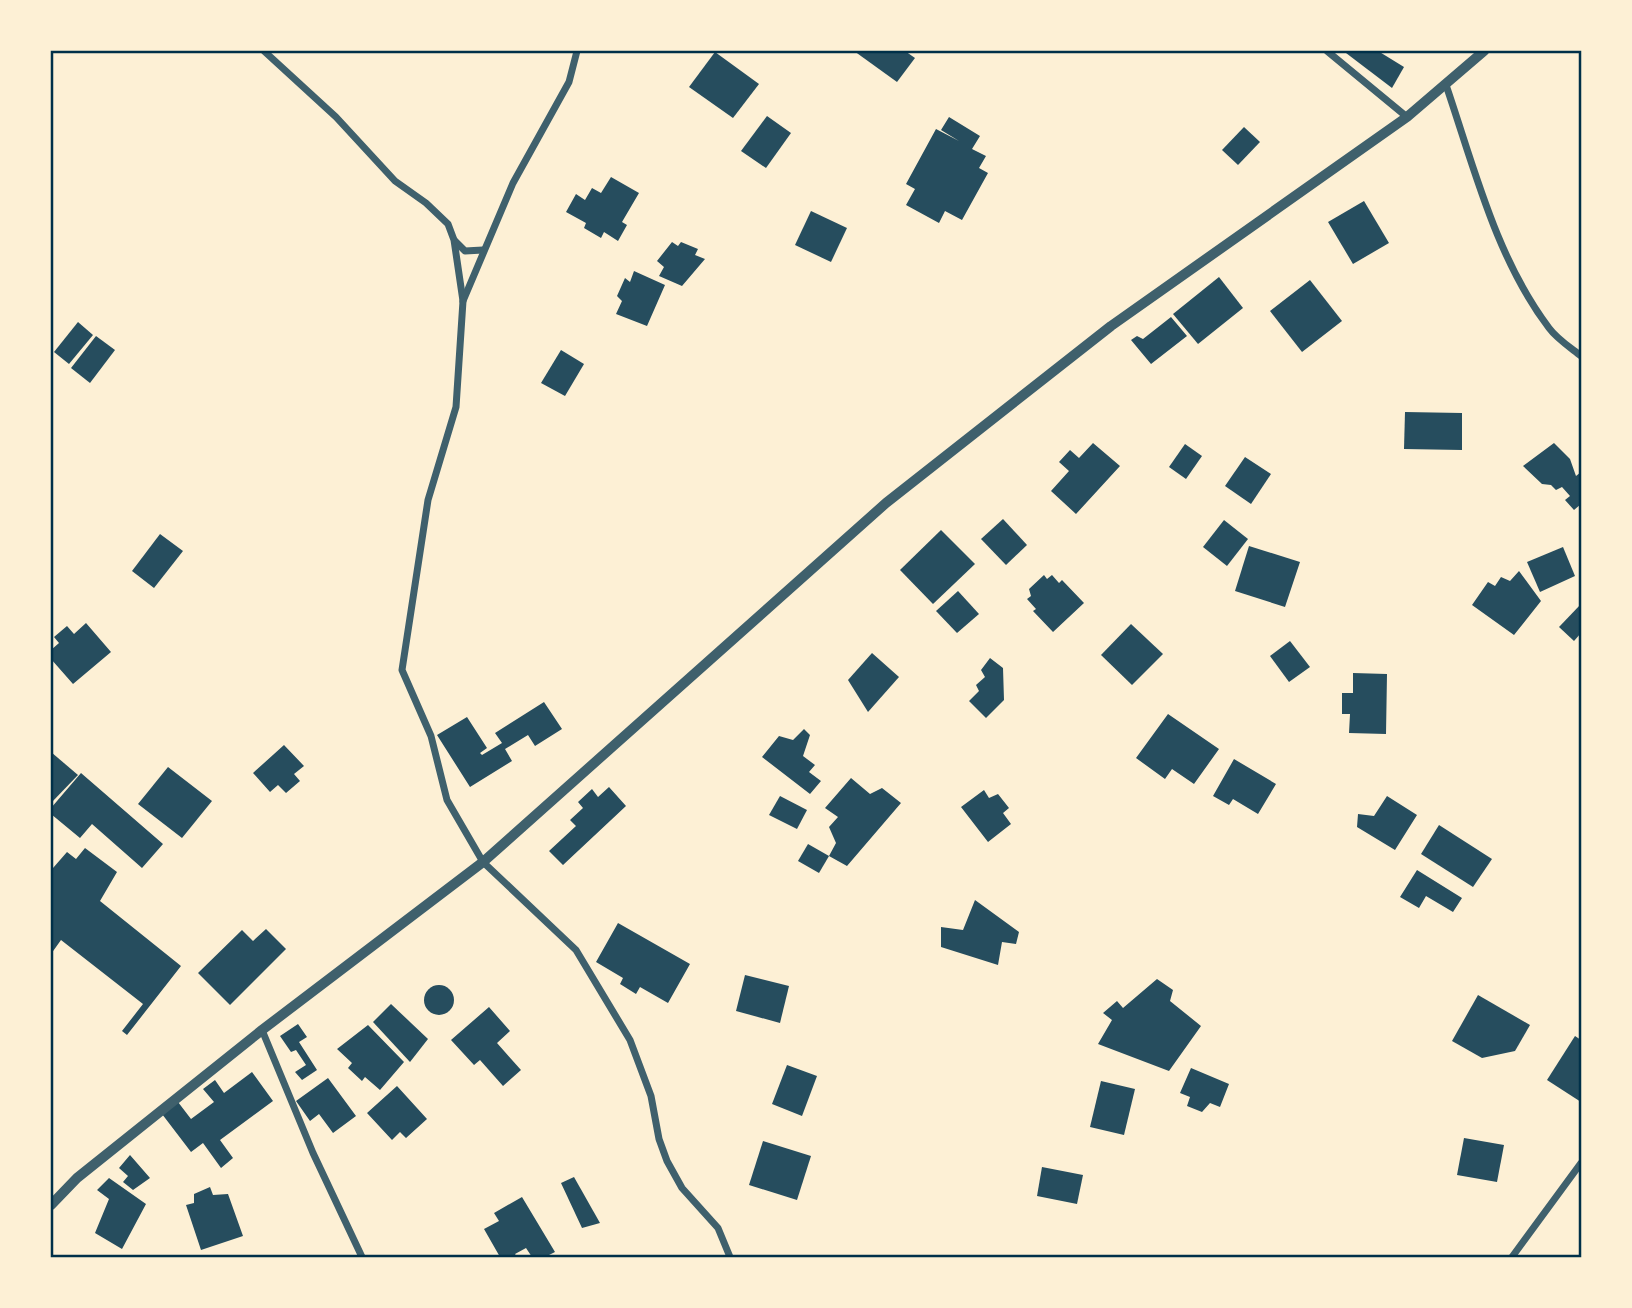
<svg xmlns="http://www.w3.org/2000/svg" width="1632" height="1308" font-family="Jost,sans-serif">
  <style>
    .building { fill: #264d5e }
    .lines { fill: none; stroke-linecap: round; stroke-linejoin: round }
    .minor { stroke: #3f606c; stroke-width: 7 }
    .tertiary { stroke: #3f606c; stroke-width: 10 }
    .neatline { fill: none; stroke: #003049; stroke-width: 2.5 }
  </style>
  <rect width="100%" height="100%" fill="#fdf0d5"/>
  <g class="building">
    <polygon points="854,51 905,51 915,58 897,82"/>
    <polygon points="1347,51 1378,51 1404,67 1392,88 1346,53"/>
    <polygon points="715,52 759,84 733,118 689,87"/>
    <polygon points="767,116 791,133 766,168 741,151"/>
    <polygon points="949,117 980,136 972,149 986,156 979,168 988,173 962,220 945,211 939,223 906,205 915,189 906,184 936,129 959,141 941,130"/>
    <polygon points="1244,127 1260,142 1238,165 1222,150"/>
    <polygon points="611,177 639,193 622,222 627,225 618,241 604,232 601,238 584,228 586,223 566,212 576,194 585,200 592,188 601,193"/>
    <polygon points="1364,201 1389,243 1353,264 1328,222"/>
    <polygon points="811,211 847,228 831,262 795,245"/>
    <polygon points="672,242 678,246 681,242 698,249 695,255 705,259 682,286 659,276 664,267 657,261"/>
    <polygon points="634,271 665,285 647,326 616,314 622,301 617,296 625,278 630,282"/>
    <polygon points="1219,277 1243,308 1198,344 1173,314"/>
    <polygon points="1310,280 1342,321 1302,352 1270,311"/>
    <polygon points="1171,317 1187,336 1151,364 1131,340 1137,336 1143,339"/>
    <polygon points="78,322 93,335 69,364 54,352"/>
    <polygon points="96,336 115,350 90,383 71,368"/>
    <polygon points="561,350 584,364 565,396 541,383"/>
    <polygon points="1405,412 1462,413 1462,450 1404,449"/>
    <polygon points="1093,443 1120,466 1076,514 1051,491 1069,471 1059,462 1070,450 1079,458"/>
    <polygon points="1554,443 1570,459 1576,476 1581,472 1581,504 1574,510 1565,500 1570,496 1562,487 1556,490 1551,485 1542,484 1523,466"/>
    <polygon points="1185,444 1202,456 1186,479 1169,467"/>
    <polygon points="1245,457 1271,474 1251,504 1225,486"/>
    <polygon points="1003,519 1027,545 1006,565 981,539"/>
    <polygon points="1224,520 1248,539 1227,566 1203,547"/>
    <polygon points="941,530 975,564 933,604 900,570"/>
    <polygon points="160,534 183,551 154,588 132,571"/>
    <polygon points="1249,546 1300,562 1285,607 1235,591"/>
    <polygon points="1563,547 1575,576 1540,592 1527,562"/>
    <polygon points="1519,571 1541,601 1514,635 1472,605 1488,582 1495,586 1501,577 1510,581"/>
    <polygon points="1044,575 1047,579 1052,575 1059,583 1062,580 1084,603 1053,632 1033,611 1036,609 1027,599 1031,596 1029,589"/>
    <polygon points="958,591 979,614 957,633 936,611"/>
    <polygon points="1581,604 1581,633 1574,641 1559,627"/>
    <polygon points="86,623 111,652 73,684 51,659 51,650 59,643 54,637 67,626 74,634"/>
    <polygon points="1131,624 1163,654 1132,685 1101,655"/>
    <polygon points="1290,641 1310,667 1289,682 1270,656"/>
    <polygon points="872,653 899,677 868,712 848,680"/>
    <polygon points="990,658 1003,668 1004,700 986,718 969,701 979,691 976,685 985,677 981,670"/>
    <polygon points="1353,673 1387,674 1386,734 1349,733 1350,714 1342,714 1342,693 1353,693"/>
    <polygon points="544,702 562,729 535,746 528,735 505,749 512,761 470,787 437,735 467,717 487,748 480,753 482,755 502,743 495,733"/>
    <polygon points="1168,714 1219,749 1194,784 1172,769 1165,779 1136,758"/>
    <polygon points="804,729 810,735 803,756 815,765 809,772 821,781 810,794 762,757 779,736 793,740"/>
    <polygon points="284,745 304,766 294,774 300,781 286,793 278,785 270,792 253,773"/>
    <polygon points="51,752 78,775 52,802 51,801"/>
    <polygon points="1234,759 1276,784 1258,814 1233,799 1229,805 1213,796"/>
    <polygon points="168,767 212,801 182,838 138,804"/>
    <polygon points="81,773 163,844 142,868 92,824 80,838 51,814 51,808"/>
    <polygon points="851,778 870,794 882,788 901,803 847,866 829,856 836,843 829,827 838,817 825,808"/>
    <polygon points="609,787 626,806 563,865 549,851 576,826 570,820 583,808 578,802 592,789 598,797"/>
    <polygon points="984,790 989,798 998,794 1009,808 1003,813 1011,824 988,842 961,807"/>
    <polygon points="780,796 807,810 797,829 769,815"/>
    <polygon points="1387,796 1417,815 1395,850 1357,827 1358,814 1374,816"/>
    <polygon points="1439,825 1492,859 1473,887 1421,854"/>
    <polygon points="808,844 829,856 819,873 798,861"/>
    <polygon points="85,848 117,872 100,901 181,966 127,1035 122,1031 143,1004 61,940 51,954 51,866 53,868 67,852 76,859"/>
    <polygon points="1417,870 1462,898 1453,912 1426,896 1419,908 1400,897"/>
    <polygon points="975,900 1019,932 1016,944 1002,942 998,965 941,947 941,927 963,930"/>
    <polygon points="618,923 690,964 668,1003 640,987 636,994 620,984 623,978 596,962"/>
    <polygon points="266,929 286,949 230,1005 198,973 242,930 253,941"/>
    <polygon points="745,975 789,986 780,1023 736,1011"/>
    <polygon points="1157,979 1173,990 1170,1001 1201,1026 1169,1071 1098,1044 1112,1020 1103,1013 1117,1001 1123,1008"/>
    <circle cx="439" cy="1000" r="15"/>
    <polygon points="1478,995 1530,1025 1515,1051 1482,1058 1452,1041"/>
    <polygon points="391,1004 428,1039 410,1062 373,1022"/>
    <polygon points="489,1007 510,1031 497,1043 521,1070 503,1086 480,1060 474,1065 451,1040"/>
    <polygon points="298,1024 307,1037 299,1042 317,1070 302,1080 295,1072 306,1065 296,1050 291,1052 280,1036"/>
    <polygon points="368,1025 404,1062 380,1090 365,1077 362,1081 348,1068 352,1063 337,1049"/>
    <polygon points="1575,1036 1581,1040 1581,1102 1547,1080"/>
    <polygon points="787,1065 817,1076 802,1116 772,1104"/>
    <polygon points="1191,1068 1229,1084 1220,1107 1210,1103 1202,1112 1187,1106 1190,1097 1180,1093"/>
    <polygon points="252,1072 273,1101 220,1140 233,1158 221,1168 203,1143 191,1152 162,1114 178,1102 191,1119 214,1102 203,1089 215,1080 224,1093"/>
    <polygon points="328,1078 356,1116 333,1133 319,1114 310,1121 296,1101"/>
    <polygon points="1101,1081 1135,1089 1124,1135 1090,1127"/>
    <polygon points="397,1086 427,1119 406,1138 400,1132 392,1140 367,1113"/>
    <polygon points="1464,1138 1504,1145 1497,1182 1457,1175"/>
    <polygon points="763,1141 811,1156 797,1200 749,1185"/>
    <polygon points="130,1155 150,1178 133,1190 123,1182 128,1176 119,1168"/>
    <polygon points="1042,1167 1083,1175 1077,1204 1037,1196"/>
    <polygon points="574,1177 600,1223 582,1228 561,1183"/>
    <polygon points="109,1178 146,1204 122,1249 95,1233 109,1199 97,1190"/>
    <polygon points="210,1187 213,1195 228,1194 243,1236 201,1250 186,1205 194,1203 194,1194"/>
    <polygon points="522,1197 555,1252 545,1257 532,1257 526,1248 515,1254 517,1257 500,1257 484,1229 499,1221 494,1213"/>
  </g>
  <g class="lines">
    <g class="minor">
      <polyline points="264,51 336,117 395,181 426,203 448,224 454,240 463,301 456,407 428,500 402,670 431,736 447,800 483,862 576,950 630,1040 651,1096 659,1139 667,1161 682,1188 718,1228 730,1257"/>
      <polyline points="1327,51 1407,117"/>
      <path d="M1446 85C1474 167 1496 258 1549 328 1557 339 1571 348 1581 356"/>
      <polyline points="455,241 465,251 483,250"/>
      <polyline points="463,301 513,183 569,82 577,51"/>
      <polyline points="262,1030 313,1153 362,1257"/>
      <polyline points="1512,1257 1581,1163"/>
    </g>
    <polyline class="tertiary" points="51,1205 77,1178 262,1030 483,862 886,503 1111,326 1407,117 1484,51"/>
  </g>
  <rect width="1632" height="1308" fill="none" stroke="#fdf0d5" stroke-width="105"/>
  <rect x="52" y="52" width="1528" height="1204" class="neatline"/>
</svg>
